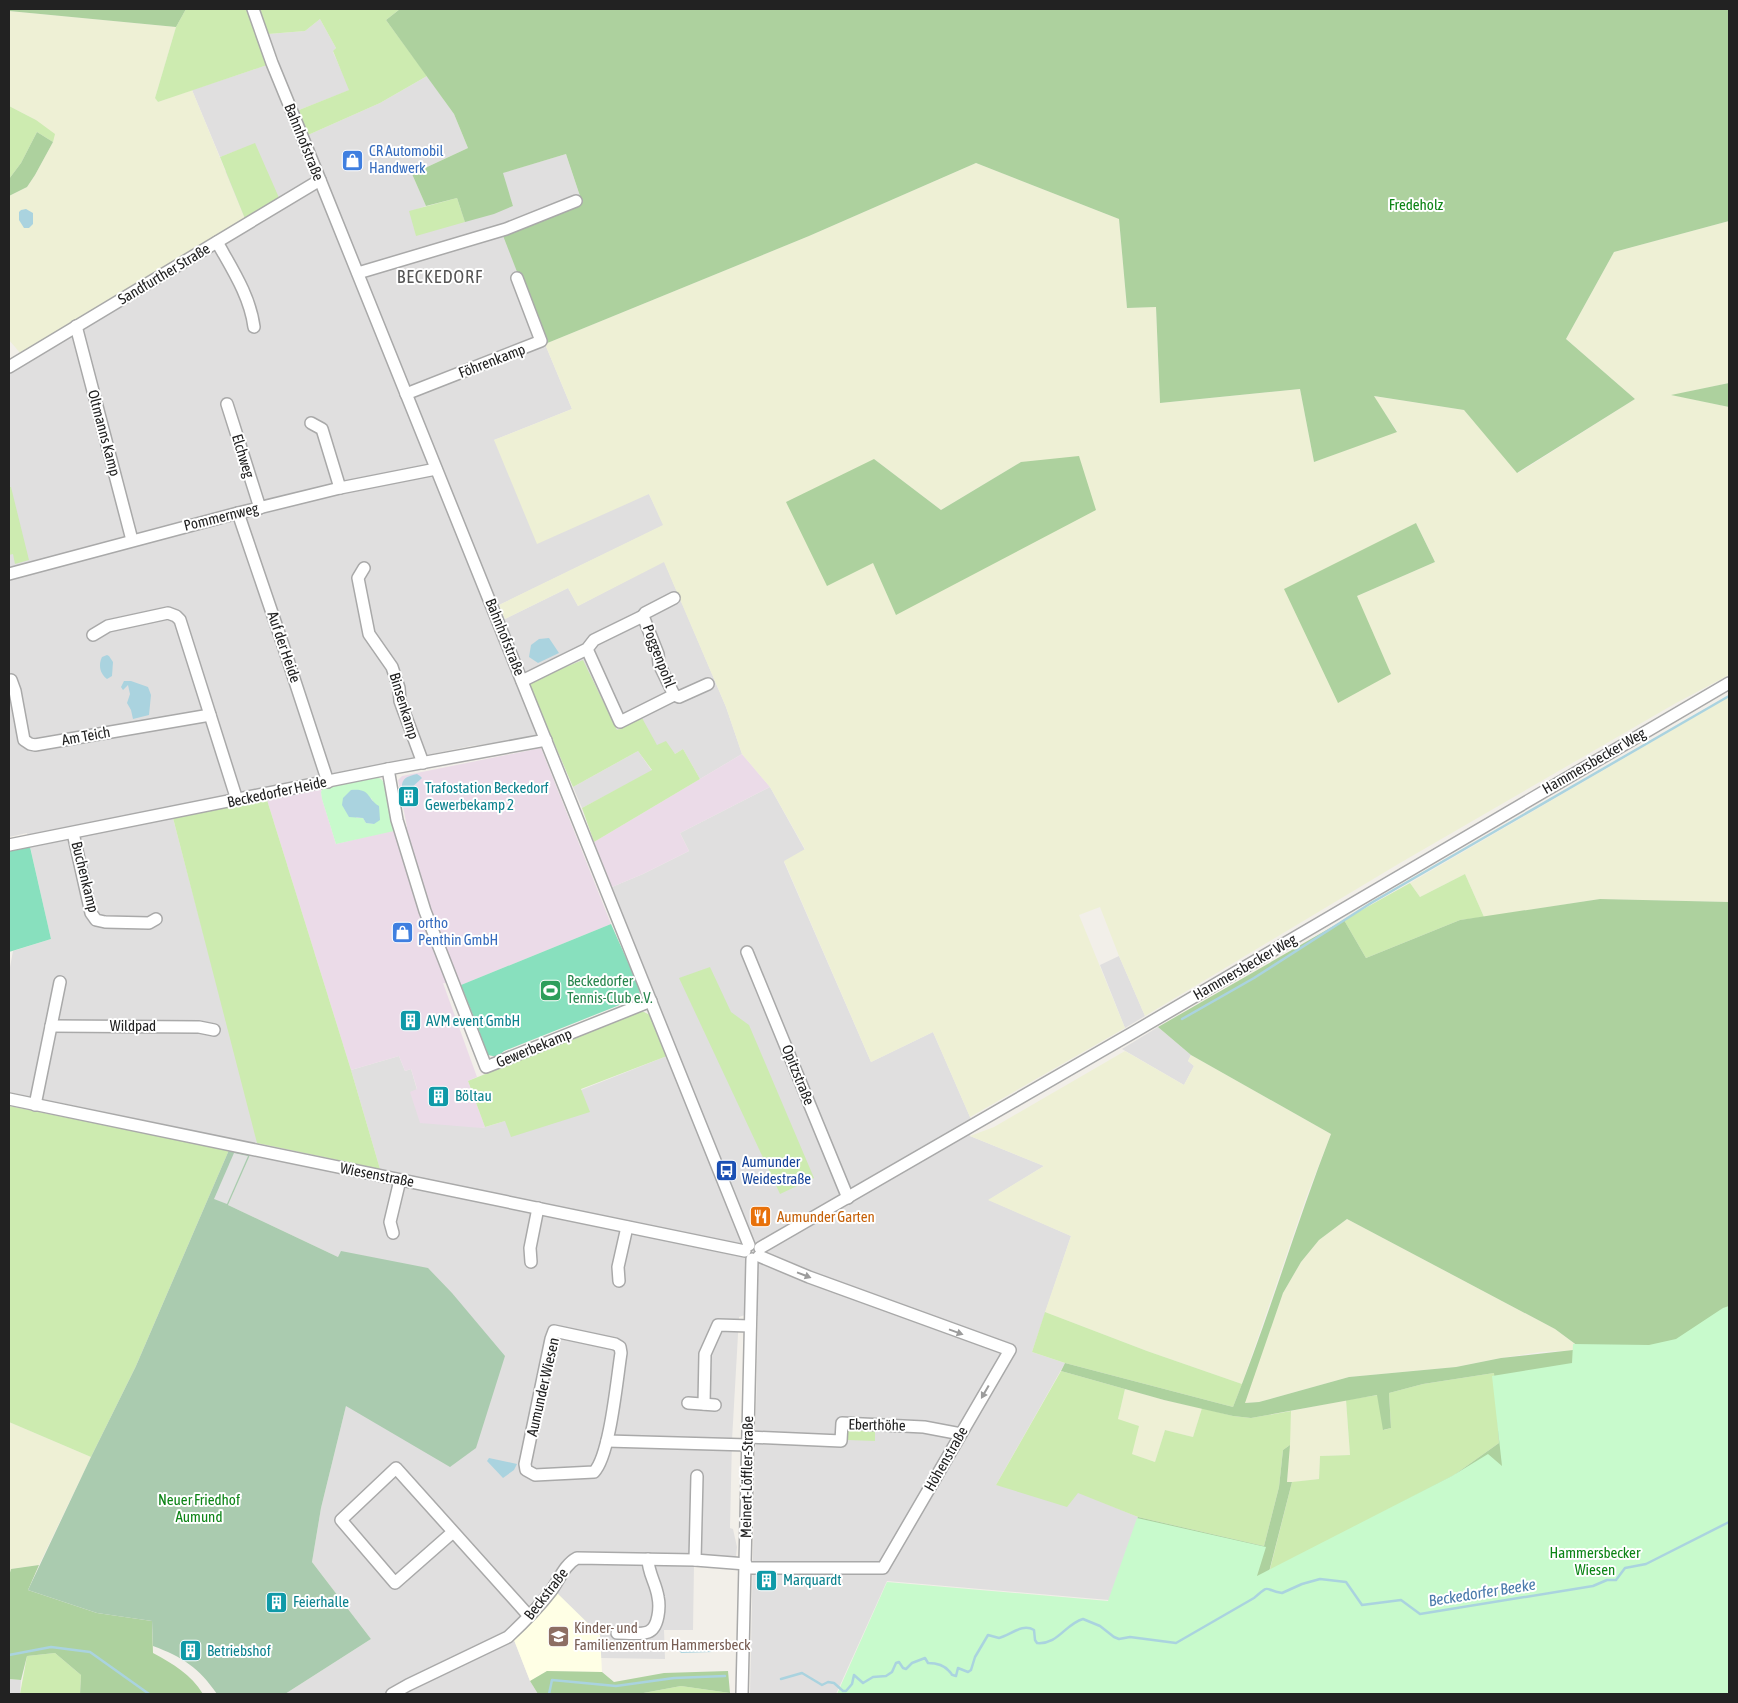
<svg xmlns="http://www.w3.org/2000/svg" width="1738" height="1703" font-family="'Asap Condensed',sans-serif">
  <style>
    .residential { fill: #e0dfdf }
    .industrial { fill: #ebdbe8 }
    .education { fill: #ffffe5 }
    .farmland { fill: #eef0d5; fill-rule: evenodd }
    .grass { fill: #cdebb0 }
    .forest { fill: #add19e; fill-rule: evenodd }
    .cemetery { fill: #aacbaf }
    .park { fill: #c8facc; fill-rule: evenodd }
    .pitch { fill: #88e0be }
    .parking { fill: #e2e2e2 }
    .water { fill: #aad3df }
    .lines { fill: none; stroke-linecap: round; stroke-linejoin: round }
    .stream { stroke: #aad3df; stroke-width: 2.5 }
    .minor-casing { stroke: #a9a9a9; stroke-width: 14 }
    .minor { stroke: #fff; stroke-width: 11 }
    .oneway { fill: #9c9c9c }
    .labels { text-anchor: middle; stroke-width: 4; stroke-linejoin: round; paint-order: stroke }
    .street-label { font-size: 15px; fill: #222; stroke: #fff }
    .shop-label { font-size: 15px; fill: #366cbe; stroke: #fff; text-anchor: start }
    .park-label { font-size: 15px; fill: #0c8416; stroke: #fff }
    .culture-label { font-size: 15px; fill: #0d838f; stroke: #fff; text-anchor: start }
    .leisure-label { font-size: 15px; fill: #27864d; stroke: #fff; text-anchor: start }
    .transit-label { font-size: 15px; fill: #164399; stroke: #fff; text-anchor: start }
    .food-label { font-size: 15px; fill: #c56008; stroke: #fff; text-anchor: start }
    .education-label { font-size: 15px; fill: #785e54; stroke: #fff; text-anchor: start }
    .water-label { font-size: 16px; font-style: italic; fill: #4a7aab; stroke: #fff }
    .quarter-label { font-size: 18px; letter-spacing: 1px; fill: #555; stroke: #fff }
  </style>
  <rect width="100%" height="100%" fill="#f2efe9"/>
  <g class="residential">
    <polygon points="320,19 336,48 333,52 350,90 299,110 308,135 380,103 427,76 454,114 468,148 412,174 426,206 409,212 513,206 502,173 566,154 582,202 545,344 572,409 494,440 649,494 664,525 499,605 505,619 568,588 578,606 664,561 726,707 742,754 700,779 683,749 675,754 657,745 617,730 528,682 540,738 471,746 170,807 259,1144 9,1092 9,973 13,951 51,939 27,833 9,837 9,371 255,144 220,157 192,90 279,61 268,34 305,31"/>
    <polygon points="638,751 652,771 582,808 573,787"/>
    <polygon points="770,787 805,850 784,862 871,1062 933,1032 970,1117 972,1125 970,1136 1044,1166 989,1200 1071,1236 1032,1352 1065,1363 996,1485 1078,1492 1138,1517 1109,1600 887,1581 836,1694 750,1694 758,1316 745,1315 739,1317 732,1440 730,1528 733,1529 737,1547 735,1565 694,1564 693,1630 664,1630 665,1659 601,1658 600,1635 526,1626 514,1640 530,1681 538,1694 285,1694 371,1639 312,1562 321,1508 346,1406 338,1257 228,1205 250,1155 379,1182 380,1169 351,1070 399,1056 405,1071 411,1069 417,1090 411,1092 482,1128 505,1121 589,1112 581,1090 667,1056 677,1081 689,1079 612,887 643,874 689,851 680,833"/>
    <polygon points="1119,956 1145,1016 1125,1028 1100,965"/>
    <polygon points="1158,1027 1191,1055 1188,1061 1194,1066 1184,1085 1122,1049"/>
    <polygon points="9,1679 21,1680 20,1694 9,1694"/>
  </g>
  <g class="industrial">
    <polygon points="541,748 611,924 461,985 443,983 477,1077 468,1081 485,1127 482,1128 420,1123 410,1092 417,1089 411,1069 405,1071 399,1056 351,1070 267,800 323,787 321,792 322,799 336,844 407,827 398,780 402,776"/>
    <polygon points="742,754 770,787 680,833 689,851 643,874 612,887 594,842"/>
  </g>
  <polygon class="education" points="556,1592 600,1635 602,1672 547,1671 530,1681 514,1640"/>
  <g class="farmland">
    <polygon points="9,11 176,27 155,98 158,102 192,90 246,221 22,355 9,340 9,196 27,187 35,175 53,142 36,120 9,106"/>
    <path d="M976 163 1119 219 1127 308 1156 307 1160 403 1300 389 1314 462 1397 431 1373 396 1464 410 1518 473 1635 399 1566 339 1614 252 1729 221V383L1673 395 1729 407V675L1676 703 1400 863 1145 1016 1119 956 1100 907 1079 915 1125 1028 970 1117 933 1032 871 1062 784 861 805 849 770 787 742 754 726 707 664 562 578 606 568 588 505 619 499 605 663 525 649 494 537 544 494 440 572 409 545 344 809 236ZM874 459 941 510 1021 462 896 614 873 563ZM1416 523 1435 562 1357 596Z"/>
    <polygon points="1729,697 1729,902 1600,899 1484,917 1465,874 1420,897 1410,883"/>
    <polygon points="1125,1051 1184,1085 1194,1066 1188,1061 1191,1055 1331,1134 1306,1198 1242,1384 1147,1351 1045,1312 1071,1236 988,1200 1044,1166 970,1136 994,1127"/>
    <polygon points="1347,1219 1555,1329 1583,1350 1541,1352 1501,1358 1456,1367 1349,1377 1259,1402 1244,1403 1283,1293 1301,1262 1319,1240"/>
    <polygon points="1125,1389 1164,1400 1202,1408 1193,1437 1165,1430 1155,1462 1132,1454 1118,1419"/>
    <polygon points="1346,1400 1350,1455 1320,1456 1319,1479 1287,1483 1291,1411"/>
    <polygon points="9,1422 91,1457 39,1565 11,1569 9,1576"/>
  </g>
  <g class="grass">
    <polygon points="186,9 247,9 267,65 158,102 155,98 176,27"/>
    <polygon points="260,9 400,9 386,20 427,76 380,103 308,135 299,110 349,90 333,51 336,48 320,19 305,31 268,34"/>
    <polygon points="9,106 36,120 55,134 53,142 37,132 21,163 9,179"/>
    <polygon points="255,143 280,200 246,221 220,157"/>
    <polygon points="457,198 465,222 416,236 409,211"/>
    <polygon points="9,487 11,487 29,560 15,564 13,554 9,555"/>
    <polygon points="583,660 617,730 642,718 657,745 666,741 675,754 683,749 700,779 594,842 582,808 652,770 638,751 573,787 528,682"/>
    <polygon points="267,800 351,1070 380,1169 257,1143 173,818"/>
    <polygon points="1465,874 1484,917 1460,920 1366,958 1344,920 1410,883 1420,897"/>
    <polygon points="710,967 731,1012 749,1025 814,1178 780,1194 679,978"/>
    <polygon points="639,1012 644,1012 650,1015 667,1056 581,1089 590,1112 511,1137 505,1121 485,1127 468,1081"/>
    <polygon points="9,1106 229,1150 136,1366 91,1457 9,1422"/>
    <polygon points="1045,1312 1147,1351 1242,1384 1233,1407 1065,1363 1032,1352"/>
    <polygon points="1061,1371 1125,1389 1118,1419 1139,1426 1132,1454 1155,1462 1165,1430 1193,1437 1202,1408 1233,1416 1251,1418 1291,1411 1290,1445 1283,1450 1279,1487 1264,1546 1138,1517 1078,1493 1067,1507 996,1485"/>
    <polygon points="1494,1373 1499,1443 1454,1475 1269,1573 1292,1482 1319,1479 1320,1456 1350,1455 1346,1400 1378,1395 1384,1430 1391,1428 1389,1393 1423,1384"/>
    <polygon points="851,1426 875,1428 875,1441 847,1440 848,1430"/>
    <polygon points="55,1653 81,1675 80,1694 20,1694 27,1656"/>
    <polygon points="681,1686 730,1693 730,1694 638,1694"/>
  </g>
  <g class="forest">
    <polygon points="9,9 186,9 176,27 9,11"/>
    <polygon points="400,9 1729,9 1729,221 1614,252 1566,339 1635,399 1517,473 1464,410 1374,396 1397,432 1314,462 1300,389 1160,403 1156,307 1127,308 1119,219 976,163 809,236 545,344 502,233 582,202 566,154 503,173 513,206 494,214 465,222 457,198 426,206 412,174 468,148 454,114 386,20"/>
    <polygon points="37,132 53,142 35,175 27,187 9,196 9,179 21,163"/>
    <polygon points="1729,383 1729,407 1671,395"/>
    <polygon points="1079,456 1096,510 896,615 873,563 827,586 786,502 874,459 941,510 1021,462"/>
    <polygon points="1416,523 1435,562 1357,596 1391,674 1338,703 1284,589"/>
    <path d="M1600 899 1729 902V1306L1684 1342 1612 1397 1300 1603 1137 1519 1138 1517 1264 1546 1279 1487 1283 1450 1290 1445 1287 1482H1292L1269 1572 1454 1475 1499 1443 1494 1373 1423 1384 1389 1393 1391 1428 1383 1430 1377 1395 1251 1418 1233 1416 1164 1400 1061 1371 1065 1363 1233 1407C1269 1317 1296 1224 1331 1134L1191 1055 1158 1027 1344 920 1366 958 1460 920ZM1347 1219 1555 1329 1582 1349 1501 1358 1456 1367 1349 1377 1259 1402 1245 1403 1283 1293 1301 1262 1319 1240Z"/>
    <path d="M39 1565 28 1590 97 1613 152 1621 153 1653C173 1664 191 1674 203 1694H80L81 1675 55 1653 27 1656 21 1680 9 1679V1576L11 1569Z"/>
    <polygon points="547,1671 602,1672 614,1682 664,1673 728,1671 730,1693 681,1686 638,1694 538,1694 530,1681"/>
  </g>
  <path class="cemetery" d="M229 1150 250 1155 228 1205 338 1257 341 1251 428 1268 452 1293 505 1356 476 1448 450 1467 346 1406 321 1508 312 1562 371 1639 285 1694H217C199 1668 183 1657 153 1646L152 1621 97 1613 28 1590 91 1457 136 1366Z"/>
  <g class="park">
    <path d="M376 776 382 780 385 785 394 831 336 844 322 799 321 792 323 787ZM371 798 374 803V824L366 823 363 818H356Z"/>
    <polygon points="1729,1306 1729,1694 837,1694 887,1582 1108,1601 1137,1518 1266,1547 1257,1576 1452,1476 1488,1454 1502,1466 1492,1376 1572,1363 1573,1344 1649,1345 1676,1339 1723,1308"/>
  </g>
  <g class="pitch">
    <polygon points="30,847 51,939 9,952 9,851"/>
    <path d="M611 924 639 987 640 994 637 1001 622 1004 504 1051 497 1057 488 1055C484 1049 479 1040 480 1033L461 985Z"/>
  </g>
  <polygon class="parking" points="234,1153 248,1156 227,1204 214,1199"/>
  <g class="water">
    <polygon points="26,209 33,213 33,224 29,228 24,228 19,220 19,212 21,210"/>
    <polygon points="549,638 559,653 538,663 529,657 531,645 539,639"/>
    <path d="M107 655 109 656 113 662 112 676 107 679C100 674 98 665 102 657Z"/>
    <polygon points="124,681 131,681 148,687 151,695 149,715 133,719 131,710 127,703 130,694 128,685 123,690 121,687"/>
    <path d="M417 774 420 776 422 778 410 789 402 788C401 778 408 776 417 774Z"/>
    <path d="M351 790C371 788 366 798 379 806L380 820 374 824 366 823 363 818 349 817 342 805 343 798Z"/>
    <polygon points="489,1458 517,1464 514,1470 503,1478 487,1461"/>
    <polygon points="681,1641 689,1643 692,1642 719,1644 713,1652 681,1653 676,1647 678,1643"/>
  </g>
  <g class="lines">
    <g class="stream">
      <polyline points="1182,1019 1254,978 1371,903 1729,696"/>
      <polyline points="9,1655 51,1647 90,1652 149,1694"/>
      <path d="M781 1679 802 1673 822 1685 828 1682 834 1683 843 1691H846L852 1684 854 1675 863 1683 873 1677 886 1676 892 1672 896 1663 899 1662 903 1668 906 1669 912 1663 925 1658 928 1663C935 1663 944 1665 949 1671 955 1677 948 1673 956 1676L958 1668 968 1672 971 1670 975 1657 988 1635 999 1638C1011 1635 1022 1623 1034 1630L1035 1640 1037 1643C1058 1645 1065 1624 1083 1619L1100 1626 1114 1637 1119 1639 1130 1637 1176 1643 1254 1598C1271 1583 1263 1590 1282 1593L1302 1584 1320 1579 1346 1582 1362 1605 1401 1600 1420 1614 1593 1586 1607 1580H1616L1625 1568 1646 1564 1729 1522"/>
      <polyline points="549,1694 552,1680 616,1686 674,1678 725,1676"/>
    </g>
    <defs>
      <g id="minor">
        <polyline points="253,9 272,63 320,180 749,1245"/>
        <path d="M217 242C232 269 250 296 254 327"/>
        <polyline points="358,273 506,229 576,201"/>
        <polyline points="76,326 132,540"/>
        <polyline points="9,367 320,180"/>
        <polyline points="406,394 541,341 517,278"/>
        <polyline points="227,404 260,508"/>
        <polyline points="311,423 322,429 340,488"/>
        <polyline points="238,513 284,648 328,782"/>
        <polyline points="364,568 358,578 369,634 392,667 399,688 400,701 423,763"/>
        <polyline points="9,574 238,513 340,488 436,469"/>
        <polyline points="643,616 645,613 674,598"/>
        <polyline points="93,635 108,626 168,613 176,616 180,620 237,800"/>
        <polyline points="11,680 15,691 24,740 30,744 35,745 210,715"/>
        <polyline points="522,681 587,649 620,722 674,695 659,664 658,654 643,616 594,640 587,649"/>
        <polyline points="674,695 679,697 708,684"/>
        <polyline points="388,769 397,820 425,911 486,1067 651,1001"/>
        <polyline points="73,833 91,913 96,920 105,922 149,923 156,919"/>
        <polyline points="9,845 388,769 546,740"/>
        <polyline points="747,952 848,1198"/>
        <polyline points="51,1026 199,1027 214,1030"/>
        <polyline points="9,1099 745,1251"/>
        <polyline points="35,1105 60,982"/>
        <polyline points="393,1233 390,1222 400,1180"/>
        <polyline points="760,1248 1134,1032 1729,683"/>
        <polyline points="531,1262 530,1248 538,1208"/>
        <polyline points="619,1281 618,1267 627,1227"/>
        <path d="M554 1331 615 1344 620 1347 621 1353C617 1378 610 1456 594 1472L535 1475 526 1470 525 1464 551 1339Z"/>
        <polyline points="688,1403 715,1405"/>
        <polyline points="704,1404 705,1354 718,1325 750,1326"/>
        <polyline points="748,1437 841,1441 842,1423 924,1427 961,1434"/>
        <polyline points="607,1441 748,1445"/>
        <polyline points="453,1532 395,1583 341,1520 396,1468 529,1616"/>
        <polyline points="695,1560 697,1476"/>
        <polyline points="746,1568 883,1568 1010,1350 809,1277 759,1256"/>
        <path d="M617 1633C626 1633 640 1635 648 1632 659 1628 660 1606 658 1597 656 1583 648 1573 648 1559"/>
        <path d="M392 1694 408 1685 508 1637C523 1623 538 1608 551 1591 559 1580 565 1564 577 1558L695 1560 746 1564"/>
        <polyline points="742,1694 752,1259"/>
      </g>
    </defs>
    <use href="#minor" class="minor-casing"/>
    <use href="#minor" class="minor"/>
  </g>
  <defs><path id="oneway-solid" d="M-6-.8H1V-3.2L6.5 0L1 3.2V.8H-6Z" transform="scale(1.25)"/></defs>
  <g class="oneway">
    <use href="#oneway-solid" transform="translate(804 1275) rotate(21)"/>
    <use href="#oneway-solid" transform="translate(956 1332) rotate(20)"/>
    <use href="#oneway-solid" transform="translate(985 1392) rotate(120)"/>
  </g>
  <defs>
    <symbol id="shop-square" viewBox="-11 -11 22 22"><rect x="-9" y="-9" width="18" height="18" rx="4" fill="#3f7fe0" stroke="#fff"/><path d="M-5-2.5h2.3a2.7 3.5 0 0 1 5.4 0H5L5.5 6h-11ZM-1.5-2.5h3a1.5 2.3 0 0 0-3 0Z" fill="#fff"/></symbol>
    <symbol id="building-square" viewBox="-11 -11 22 22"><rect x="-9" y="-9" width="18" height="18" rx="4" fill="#0f9aa8" stroke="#fff"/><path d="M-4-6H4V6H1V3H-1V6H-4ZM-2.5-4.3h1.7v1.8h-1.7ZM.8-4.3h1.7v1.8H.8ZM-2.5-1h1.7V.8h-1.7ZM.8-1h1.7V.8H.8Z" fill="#fff"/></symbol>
    <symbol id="stadium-square" viewBox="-11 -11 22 22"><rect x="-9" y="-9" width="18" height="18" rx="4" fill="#2e9e5b" stroke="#fff"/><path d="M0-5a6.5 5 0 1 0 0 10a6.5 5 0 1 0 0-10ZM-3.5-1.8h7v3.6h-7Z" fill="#fff"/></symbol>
    <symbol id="bus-square" viewBox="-11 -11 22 22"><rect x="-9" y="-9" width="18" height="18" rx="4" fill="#1a4fb4" stroke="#fff"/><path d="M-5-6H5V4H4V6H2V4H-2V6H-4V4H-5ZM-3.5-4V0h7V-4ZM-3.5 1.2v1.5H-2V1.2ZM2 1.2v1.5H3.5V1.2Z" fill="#fff"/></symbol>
    <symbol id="restaurant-square" viewBox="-11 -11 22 22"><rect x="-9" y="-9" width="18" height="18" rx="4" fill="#e8710a" stroke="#fff"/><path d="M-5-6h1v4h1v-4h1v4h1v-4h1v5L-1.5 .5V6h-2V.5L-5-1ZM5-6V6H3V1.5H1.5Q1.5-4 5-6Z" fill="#fff"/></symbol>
    <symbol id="school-square" viewBox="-11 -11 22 22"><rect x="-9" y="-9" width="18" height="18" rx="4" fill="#8d6e63" stroke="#fff"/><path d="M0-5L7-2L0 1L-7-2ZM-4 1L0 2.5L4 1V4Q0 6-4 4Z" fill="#fff"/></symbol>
  </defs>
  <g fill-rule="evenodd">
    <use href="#shop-square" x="340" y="148" width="25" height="25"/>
    <use href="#building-square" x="396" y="784" width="25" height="25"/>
    <use href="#shop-square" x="390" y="920" width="25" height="25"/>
    <use href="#stadium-square" x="538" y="978" width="25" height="25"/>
    <use href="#building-square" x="398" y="1008" width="25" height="25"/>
    <use href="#building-square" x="426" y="1084" width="25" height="25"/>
    <use href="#bus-square" x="714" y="1158" width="25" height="25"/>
    <use href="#restaurant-square" x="748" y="1204" width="25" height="25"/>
    <use href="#building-square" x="754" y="1568" width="25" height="25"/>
    <use href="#building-square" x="264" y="1590" width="25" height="25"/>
    <use href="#school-square" x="546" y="1624" width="25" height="25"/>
    <use href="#building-square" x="178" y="1638" width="25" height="25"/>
  </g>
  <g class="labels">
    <g class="street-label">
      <text transform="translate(304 142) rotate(68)" y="5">Bahnhofstraße</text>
      <text transform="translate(164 274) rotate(-31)" y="5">Sandfurther Straße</text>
      <text transform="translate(492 361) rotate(-21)" y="5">Föhrenkamp</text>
      <text transform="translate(104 433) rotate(75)" y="5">Oltmanns Kamp</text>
      <text transform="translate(243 456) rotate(73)" y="5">Elchweg</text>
      <text transform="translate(221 517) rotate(-14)" y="5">Pommernweg</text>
      <text transform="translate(505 637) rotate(68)" y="5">Bahnhofstraße</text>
      <text transform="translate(284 647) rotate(71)" y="5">Auf der Heide</text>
      <text transform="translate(659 656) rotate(69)" y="5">Poggenpohl</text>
      <text transform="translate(404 706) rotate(73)" y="5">Binsenkamp</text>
      <text transform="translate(86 736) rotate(-10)" y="5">Am Teich</text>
      <text transform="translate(1594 761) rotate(-30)" y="5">Hammersbecker Weg</text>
      <text transform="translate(277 792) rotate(-12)" y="5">Beckedorfer Heide</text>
      <text transform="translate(85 877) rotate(76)" y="5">Buchenkamp</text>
      <text transform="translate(1245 967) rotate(-30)" y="5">Hammersbecker Weg</text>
      <text x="133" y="1031">Wildpad</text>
      <text transform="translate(534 1048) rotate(-22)" y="5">Gewerbekamp</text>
      <text transform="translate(798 1075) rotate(68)" y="5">Opitzstraße</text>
      <text transform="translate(377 1175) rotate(11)" y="5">Wiesenstraße</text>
      <text transform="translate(543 1387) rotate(-77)" y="5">Aumunder Wiesen</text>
      <text transform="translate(877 1425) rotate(1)" y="5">Eberthöhe</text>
      <text transform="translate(946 1459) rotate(-60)" y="5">Höhenstraße</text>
      <text transform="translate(747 1477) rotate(-89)" y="5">Meinert-Löffler-Straße</text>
      <text transform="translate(546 1594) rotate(-52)" y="5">Beckstraße</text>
    </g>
    <g class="shop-label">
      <text x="369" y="156">CR Automobil<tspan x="369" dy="17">Handwerk</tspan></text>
      <text x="418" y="928">ortho<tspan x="418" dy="17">Penthin GmbH</tspan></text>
    </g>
    <g class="park-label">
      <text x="1416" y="210">Fredeholz</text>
      <text x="199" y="1505">Neuer Friedhof<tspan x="199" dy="17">Aumund</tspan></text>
      <text x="1595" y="1558">Hammersbecker<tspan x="1595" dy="17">Wiesen</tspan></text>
    </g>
    <g class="culture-label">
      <text x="425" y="793">Trafostation Beckedorf<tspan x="425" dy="17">Gewerbekamp 2</tspan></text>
      <text x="426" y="1026">AVM event GmbH</text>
      <text x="455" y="1101">Böltau</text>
      <text x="783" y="1585">Marquardt</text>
      <text x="293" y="1607">Feierhalle</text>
      <text x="207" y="1656">Betriebshof</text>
    </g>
    <g class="leisure-label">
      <text x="567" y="986">Beckedorfer<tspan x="567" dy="17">Tennis-Club e.V.</tspan></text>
    </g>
    <g class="transit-label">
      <text x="742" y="1167">Aumunder<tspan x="742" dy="17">Weidestraße</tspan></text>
    </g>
    <g class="food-label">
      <text x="777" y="1222">Aumunder Garten</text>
    </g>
    <g class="education-label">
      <text x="574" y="1633">Kinder- und<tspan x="574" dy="17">Familienzentrum Hammersbeck</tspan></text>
    </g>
    <g class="water-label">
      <text transform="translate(1482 1592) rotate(-9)" y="6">Beckedorfer Beeke</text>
    </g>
    <g class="quarter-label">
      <text x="440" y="283">BECKEDORF</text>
    </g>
  </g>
  <rect width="1738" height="1703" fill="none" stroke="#222222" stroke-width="20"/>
</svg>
